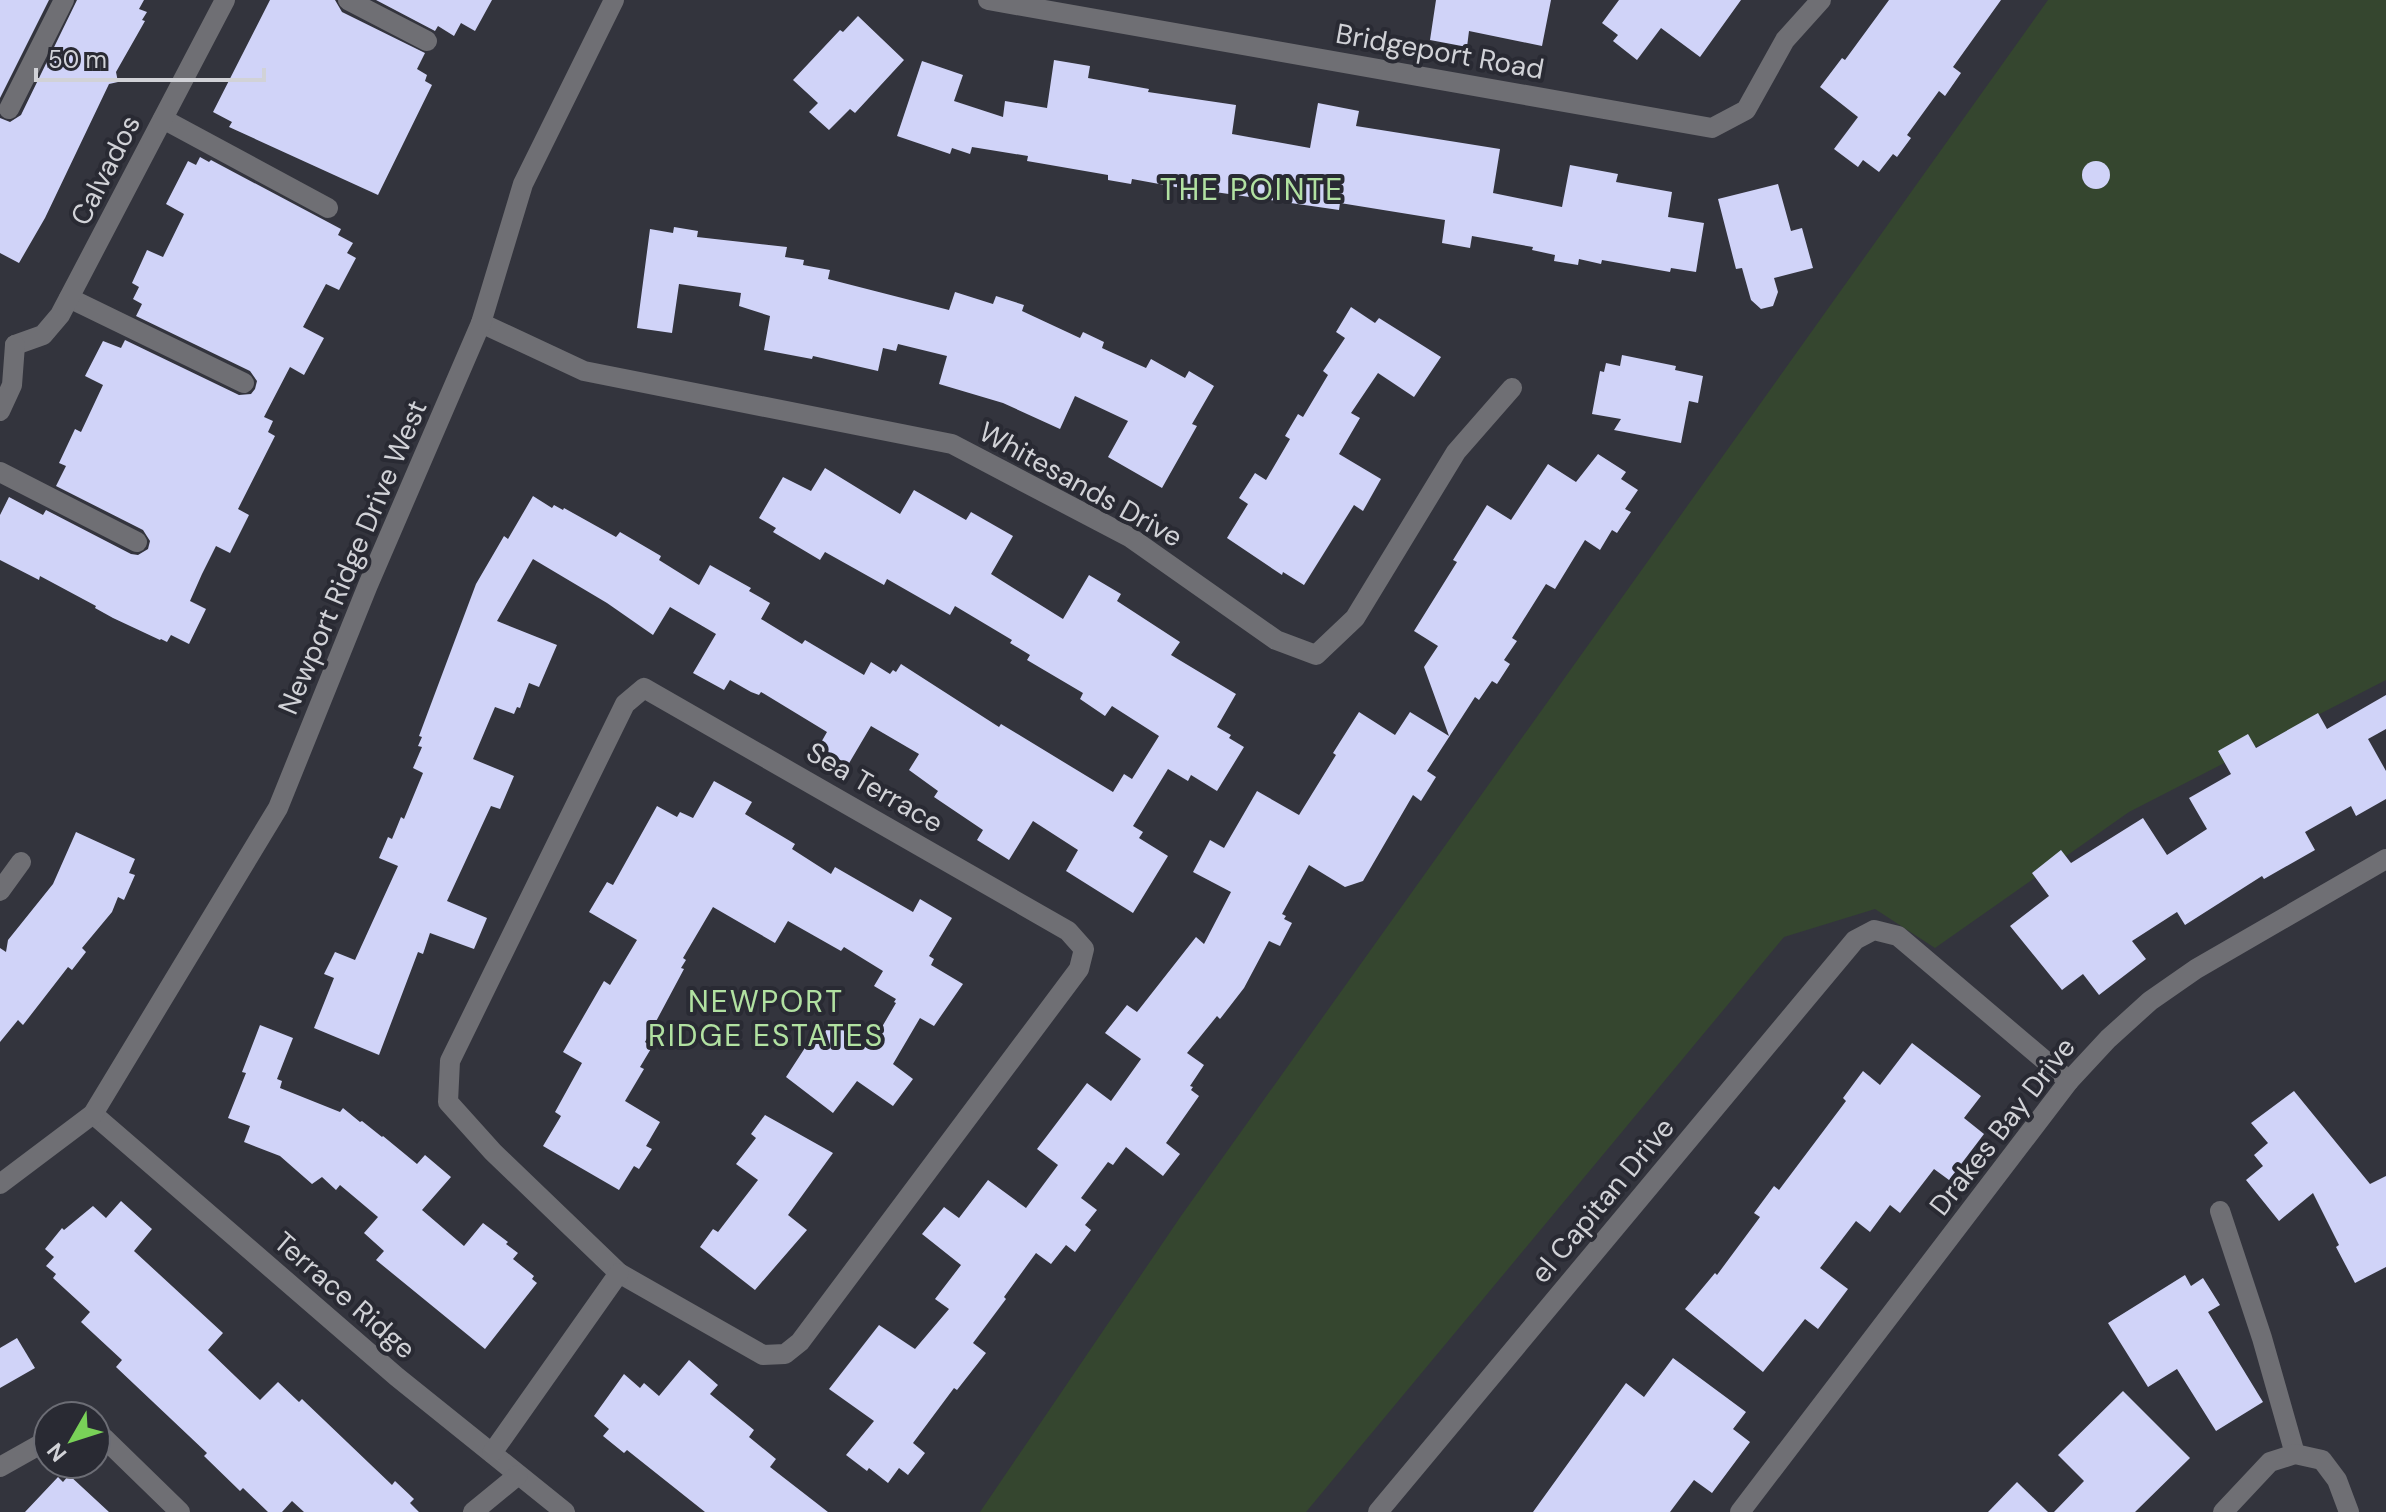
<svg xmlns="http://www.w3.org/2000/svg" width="2386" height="1512" font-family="'DM Sans',sans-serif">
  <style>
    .green { fill: #35462f }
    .building { fill: #d0d3f8 }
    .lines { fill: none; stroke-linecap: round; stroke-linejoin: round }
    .minor { stroke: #6f6f74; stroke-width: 20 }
    .labels { text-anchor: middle; stroke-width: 8; stroke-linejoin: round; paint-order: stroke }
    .street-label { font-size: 28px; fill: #d1d2d7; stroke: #292a33 }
    .neighbourhood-label { font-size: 30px; letter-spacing: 2px; fill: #b1e1a1; stroke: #292a33 }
  </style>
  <rect width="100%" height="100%" fill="#33343d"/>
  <polygon class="green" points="2048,0 2386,0 2386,680 2129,812 1935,948 1875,909 1784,937 1306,1512 980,1512 1181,1216"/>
  <g class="building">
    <polygon points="0,0 49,0 0,98"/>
    <polygon points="77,0 144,0 139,9 147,12 142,20 145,21 116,72 118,82 109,84 45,218 19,263 0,253 0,118 10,122 21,115"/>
    <polygon points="270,0 335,0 342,12 425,53 417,69 427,75 425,81 432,85 378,195 229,127 232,122 213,112"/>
    <polygon points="376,0 492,0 475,31 461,23 454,36 438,26 435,31"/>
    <polygon points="1436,0 1551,0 1542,46 1469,31 1467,47 1430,40"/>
    <polygon points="1619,0 1741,0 1700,57 1661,28 1637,60 1613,41 1618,35 1602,23"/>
    <polygon points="1889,0 2001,0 1953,67 1961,73 1945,96 1939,91 1907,135 1911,138 1897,157 1893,154 1879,172 1863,160 1858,167 1834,149 1858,117 1820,87 1842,58 1845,60"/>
    <polygon points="858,16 904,60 855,113 850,109 829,130 809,112 818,103 793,80 840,30 843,32"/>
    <polygon points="1054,60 1090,66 1088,78 1149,89 1148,92 1236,105 1232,134 1310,148 1318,103 1359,111 1356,126 1500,149 1493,193 1562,207 1570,165 1618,174 1616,182 1672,192 1668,217 1704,223 1696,272 1671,268 1670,272 1602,260 1601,264 1579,259 1578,265 1554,261 1555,255 1532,250 1533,247 1472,236 1470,248 1442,243 1445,220 1340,203 1339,210 1208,191 1206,202 1179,197 1181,188 1132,179 1131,184 1108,180 1108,175 1027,161 1028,156 972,147 970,154 952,148 950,154 897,136 922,61 963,75 954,101 1003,117 1005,101 1047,108"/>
    <polygon points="200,157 209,162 211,160 341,229 338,235 353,243 347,253 356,258 339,290 326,284 303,327 324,338 304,375 290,367 264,417 273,421 268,432 275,436 238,509 249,515 230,553 216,546 202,574 190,601 206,609 189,644 171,635 167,642 161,639 160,640 113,618 95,608 96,606 40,576 39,580 0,560 0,515 9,497 43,515 46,510 131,554 138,555 148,549 150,541 143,530 56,486 66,466 59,463 75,429 81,432 103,385 85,376 103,341 121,348 125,340 239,395 251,394 255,389 257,381 250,371 136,316 142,304 133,299 139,287 132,283 147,250 163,257 184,214 166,204 188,161 196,165"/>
    <circle cx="2096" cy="175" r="14"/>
    <polygon points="1778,184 1791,231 1802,228 1813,268 1774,278 1778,292 1773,306 1761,309 1751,300 1742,268 1736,269 1718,199"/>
    <polygon points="674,227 698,231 697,237 787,247 785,257 804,260 803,265 830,270 828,279 949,310 955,292 993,304 996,296 1024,305 1022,311 1080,338 1083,332 1104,342 1102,348 1146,368 1151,359 1185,378 1189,371 1214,386 1192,424 1197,426 1162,488 1108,457 1128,421 1075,396 1060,429 1003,403 939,384 947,356 898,344 896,351 883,348 878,371 813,356 812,359 764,350 770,316 739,306 741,293 679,284 672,333 637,328 650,229 673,233"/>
    <polygon points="1351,307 1375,323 1379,318 1441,357 1414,397 1378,373 1351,413 1360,418 1339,454 1381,479 1363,511 1354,505 1304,585 1283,572 1282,575 1227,538 1248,504 1239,498 1255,473 1266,480 1290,439 1285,436 1298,414 1303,417 1328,375 1323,371 1345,338 1336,332"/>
    <polygon points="1622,355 1676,366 1675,370 1703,376 1698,403 1689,401 1681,443 1614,430 1621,419 1592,414 1600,371 1604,372 1606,363 1620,366"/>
    <polygon points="1598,454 1626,472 1621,479 1638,490 1625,509 1631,512 1617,533 1612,530 1600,550 1585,540 1555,589 1546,584 1512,638 1517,641 1504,660 1510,664 1497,684 1492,681 1479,700 1475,697 1427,771 1436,777 1421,801 1413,795 1363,881 1345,887 1309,865 1282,914 1286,916 1284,919 1292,923 1280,946 1269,941 1244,988 1220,1019 1217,1016 1187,1053 1204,1065 1190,1086 1193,1087 1191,1090 1199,1096 1166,1143 1180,1154 1163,1176 1126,1147 1113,1165 1108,1162 1081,1198 1097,1210 1085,1225 1091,1230 1075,1252 1066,1245 1051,1264 1036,1253 1004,1297 1006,1299 973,1343 986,1353 957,1390 954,1388 913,1443 925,1453 908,1475 899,1468 888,1483 869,1468 867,1471 846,1455 874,1421 829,1389 879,1325 915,1349 949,1309 935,1299 961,1265 922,1234 944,1207 959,1218 988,1180 1026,1208 1058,1165 1037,1149 1087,1083 1111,1101 1141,1059 1105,1033 1127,1005 1137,1012 1196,937 1204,944 1231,892 1193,872 1210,840 1224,848 1257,791 1299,815 1336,755 1333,753 1359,712 1395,735 1410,712 1449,736 1424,667 1438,646 1414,631 1457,562 1453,560 1487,505 1511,520 1548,464 1576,482"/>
    <polygon points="825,468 900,514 914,490 966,520 971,512 1013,536 991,574 1063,619 1089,575 1121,594 1117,601 1180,642 1171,655 1236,694 1217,727 1231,735 1229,738 1244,747 1217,791 1191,775 1188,781 1168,769 1133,826 1143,832 1139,838 1168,856 1133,913 1066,871 1078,850 1033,821 1009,860 977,840 983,830 934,797 938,791 909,770 919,754 871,726 848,765 819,746 827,732 761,692 759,695 751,692 730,680 724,690 693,673 716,634 670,607 653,635 607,603 533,559 497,621 557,645 539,687 529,683 520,708 517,707 514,714 495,707 473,759 514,776 500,809 491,806 447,901 487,918 474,949 430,933 423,954 418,952 379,1055 314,1028 334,978 324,974 335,952 355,960 398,866 379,858 388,837 392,839 401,817 404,819 423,773 413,768 422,747 418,746 422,737 419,736 476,584 504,536 508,539 533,496 552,508 554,505 563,510 564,508 616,537 620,532 661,556 659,560 699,585 710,565 742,583 751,588 749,591 770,603 761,619 802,644 805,640 864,675 871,662 890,674 893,670 896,672 901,664 999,727 1001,724 1113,792 1124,774 1132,779 1159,736 1112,706 1105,716 1080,699 1083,693 1027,660 1030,655 1010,643 1012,640 955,606 950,615 887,579 884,585 825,552 820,560 773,532 776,528 759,518 783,477 811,491"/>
    <polygon points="2386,695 2386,729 2368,739 2386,771 2386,799 2356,816 2351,806 2305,832 2315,850 2264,879 2262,876 2185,925 2177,912 2132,941 2146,959 2099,995 2083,974 2062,990 2010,926 2049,896 2032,873 2061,850 2071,863 2143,818 2167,855 2207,829 2189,798 2231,774 2218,751 2248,734 2256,748 2318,713 2327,729"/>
    <polygon points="714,781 752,802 745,814 795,844 792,849 831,874 835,867 913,912 920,899 952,918 929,956 934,959 931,965 963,984 934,1026 920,1018 893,1064 913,1079 893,1106 857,1081 833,1113 786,1077 812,1037 818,1042 832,1022 869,1049 896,1003 894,1002 896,999 874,986 883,971 844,947 841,951 788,921 775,943 713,907 683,958 686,960 681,968 684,969 645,1042 652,1047 640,1067 644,1069 625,1101 660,1122 646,1146 652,1149 639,1169 634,1166 619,1190 543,1146 561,1116 555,1112 582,1063 563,1052 604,981 610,985 637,940 589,912 607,882 613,885 657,806 677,817 680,812 693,818"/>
    <polygon points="76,832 135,859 129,873 135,875 124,900 118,897 112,912 82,948 86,952 72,970 68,967 23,1025 18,1020 0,1042 0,948 6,952 8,940 53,884"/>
    <polygon points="260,1025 293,1038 277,1079 282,1081 280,1088 340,1112 343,1108 360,1122 362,1121 382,1137 383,1136 417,1164 425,1155 451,1177 422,1210 464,1246 483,1223 508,1242 506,1244 518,1253 513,1259 534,1276 532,1279 537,1283 485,1349 376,1260 384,1251 364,1233 378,1217 340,1185 336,1190 322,1177 312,1184 280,1156 244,1142 250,1126 228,1118 246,1073 242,1072"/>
    <polygon points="1912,1043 1981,1096 1964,1118 1984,1134 1949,1180 1934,1169 1900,1213 1890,1205 1870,1232 1856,1221 1820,1268 1848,1289 1818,1329 1805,1319 1763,1372 1685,1309 1715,1273 1717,1275 1760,1217 1754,1213 1774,1186 1779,1190 1846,1101 1843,1098 1863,1071 1880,1085"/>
    <polygon points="2294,1091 2370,1184 2386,1176 2386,1267 2355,1283 2336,1247 2339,1245 2313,1193 2279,1221 2246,1180 2263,1166 2254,1155 2268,1143 2251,1123"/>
    <polygon points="765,1115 833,1153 788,1215 807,1230 755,1290 700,1247 713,1229 718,1232 758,1180 736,1164 756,1138 751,1134"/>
    <polygon points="121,1201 152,1229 134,1251 223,1333 208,1350 260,1400 278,1382 299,1402 302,1399 392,1485 395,1481 414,1499 410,1503 419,1512 304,1512 292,1501 282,1512 268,1512 243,1488 240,1491 204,1456 207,1453 116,1367 122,1360 81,1322 90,1312 53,1278 56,1274 46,1266 54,1257 45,1249 62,1228 64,1230 93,1206 106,1218"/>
    <polygon points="2185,1275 2191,1286 2203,1278 2220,1305 2208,1312 2263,1402 2216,1431 2177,1369 2148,1387 2108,1323"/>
    <polygon points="17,1338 35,1368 0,1388 0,1348"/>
    <polygon points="1673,1358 1746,1412 1733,1429 1750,1442 1712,1493 1694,1480 1670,1512 1533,1512 1626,1383 1644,1397"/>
    <polygon points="689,1360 718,1385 710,1394 754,1430 749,1437 776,1459 770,1467 828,1512 705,1512 627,1450 624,1453 603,1436 609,1429 594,1416 624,1374 640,1388 644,1383 659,1396"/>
    <polygon points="2123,1391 2190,1458 2135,1512 2054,1512 2084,1481 2058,1455"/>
    <polygon points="69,1475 109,1512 25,1512 58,1477 63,1482"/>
    <polygon points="2017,1482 2048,1512 1988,1512"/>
  </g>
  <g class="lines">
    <g class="minor">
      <polyline points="348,0 427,41"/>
      <polyline points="988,0 1712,128 1746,110 1785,40 1821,0"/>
      <polyline points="9,109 64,0"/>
      <polyline points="163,119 328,208"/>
      <polyline points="69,298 244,383"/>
      <polyline points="481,323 584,371 952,444 1131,538 1276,640 1316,655 1355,618 1456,452 1512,388"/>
      <polyline points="15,345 43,335 60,315 225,0"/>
      <polyline points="0,411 12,385 15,345"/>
      <polyline points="0,472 137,542"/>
      <polygon points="644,688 1068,931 1084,949 1079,969 800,1342 785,1354 763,1355 619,1273 493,1152 448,1102 450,1061 625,704"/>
      <polyline points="0,891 21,862"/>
      <polyline points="93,1114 397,1377 565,1512"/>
      <polyline points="0,1184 93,1114 278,808 368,585 481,323 523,184 614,0"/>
      <polyline points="2220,1211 2262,1338 2295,1454"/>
      <polyline points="96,1437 104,1438 180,1512"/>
      <polyline points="492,1453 619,1273"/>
      <polyline points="0,1467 48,1440"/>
      <polyline points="473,1512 518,1475"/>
      <polyline points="1378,1512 1855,940 1874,930 1898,936 2069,1081"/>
      <polyline points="1740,1512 2069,1081 2108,1039 2150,1001 2196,969 2386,859"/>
      <polyline points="2223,1512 2270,1462 2295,1454 2322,1460 2337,1480 2349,1512"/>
    </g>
  </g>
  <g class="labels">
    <g class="street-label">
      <text transform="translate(1440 51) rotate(10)" y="10">Bridgeport Road</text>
      <text transform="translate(105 170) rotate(-63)" y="10">Calvados</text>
      <text transform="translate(1081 484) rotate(29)" y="10">Whitesands Drive</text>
      <text transform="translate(352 557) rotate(-67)" y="10">Newport Ridge Drive West</text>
      <text transform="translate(875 787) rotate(30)" y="10">Sea Terrace</text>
      <text transform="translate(2002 1126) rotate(-52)" y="10">Drakes Bay Drive</text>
      <text transform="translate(1602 1200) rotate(-50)" y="10">el Capitan Drive</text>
      <text transform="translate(345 1295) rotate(41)" y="10">Terrace Ridge</text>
    </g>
    <g class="neighbourhood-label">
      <text x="1252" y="200">THE POINTE</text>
      <text x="766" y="1012">NEWPORT<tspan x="766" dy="34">RIDGE ESTATES</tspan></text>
    </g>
  </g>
  <g transform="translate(72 1440) rotate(231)"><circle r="38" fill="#292a33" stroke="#6c6d75" stroke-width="2"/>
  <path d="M0-6L14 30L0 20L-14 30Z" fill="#79d158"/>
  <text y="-12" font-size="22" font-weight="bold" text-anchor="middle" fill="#d1d2d7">N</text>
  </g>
  <path d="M36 68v12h228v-12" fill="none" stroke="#d1d2d7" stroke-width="4"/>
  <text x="48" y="68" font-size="24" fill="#d1d2d7" stroke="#292a33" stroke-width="6" paint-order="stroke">50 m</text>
</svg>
